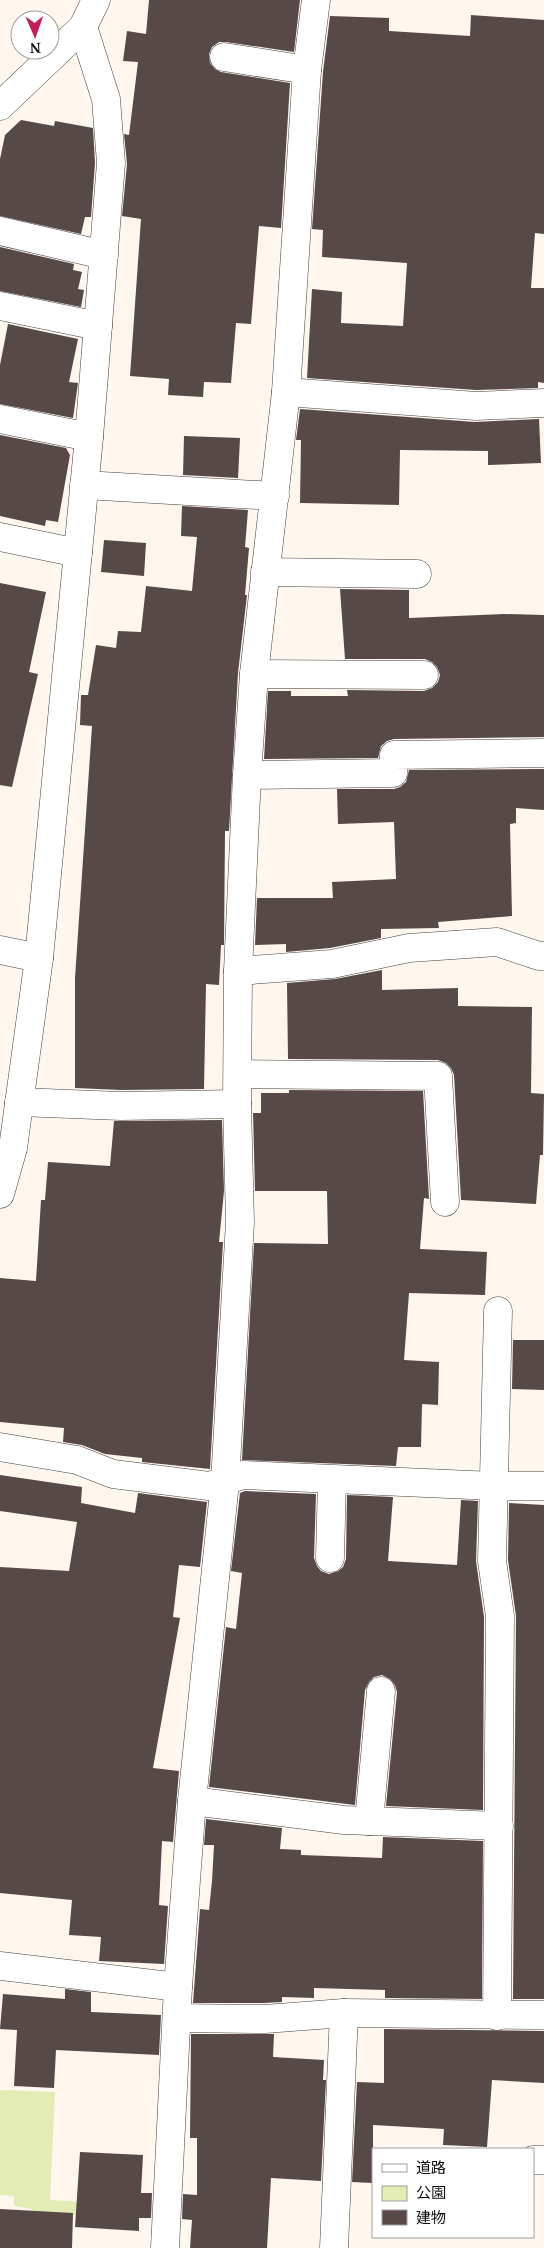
<svg xmlns="http://www.w3.org/2000/svg" width="544" height="2248" font-family="'Noto Serif','Noto Sans JP',serif">
  <style>
    .green { fill: #e3ecb4 }
    .building { fill: #564948 }
    .lines { fill: none; stroke-linecap: round; stroke-linejoin: round }
    .minor-casing { stroke: #404040; stroke-width: 29 }
    .minor { stroke: #fff; stroke-width: 28 }
  </style>
  <rect width="100%" height="100%" fill="#fff6ed"/>
  <polygon class="green" points="0,2090 55,2092 50,2200 82,2202 81,2215 32,2213 32,2209 14,2206 14,2196 0,2195"/>
  <g class="building">
    <polygon points="149,0 300,0 294,52 226,42 219,42 212,47 209,54 210,63 215,69 221,72 290,83 281,228 259,226 251,324 236,323 231,383 204,382 203,397 168,395 169,379 130,376 141,219 122,216 127,164 124,134 129,135 138,62 123,61 127,31 146,34"/>
    <polygon points="471,15 544,20 544,234 535,233 531,288 544,288 544,383 538,382 538,388 476,390 307,378 312,289 342,292 341,323 403,326 407,263 322,257 323,230 312,229 323,72 330,16 389,18 389,31 470,36"/>
    <polygon points="21,120 54,126 55,121 93,128 95,163 91,217 85,217 81,234 0,216 0,159 5,135"/>
    <polygon points="0,247 74,264 73,270 82,272 78,289 84,290 81,307 0,291"/>
    <polygon points="8,324 78,339 69,382 78,383 73,418 0,404 0,365"/>
    <polygon points="300,409 475,422 539,419 541,463 488,465 488,451 400,450 399,505 300,503 301,440 296,440"/>
    <polygon points="0,435 66,448 70,455 58,522 46,520 45,526 0,516"/>
    <polygon points="184,436 240,438 238,478 183,475"/>
    <polygon points="182,506 248,510 245,547 249,548 245,595 247,595 238,673 229,831 225,831 224,945 221,945 219,985 206,984 204,1089 121,1090 75,1088 75,978 92,726 80,725 81,695 88,695 96,645 116,648 118,631 141,632 146,586 192,591 197,537 181,536"/>
    <polygon points="104,540 146,543 144,576 101,572"/>
    <polygon points="0,583 46,592 29,672 38,674 12,787 0,785"/>
    <polygon points="340,589 409,590 409,618 504,614 544,615 544,737 394,739 387,741 381,746 378,758 264,759 268,691 291,691 291,696 348,696 347,690 424,691 432,688 438,682 440,675 437,667 432,662 425,659 345,659"/>
    <polygon points="544,769 544,810 516,808 516,823 510,824 512,916 438,922 439,928 381,929 381,938 330,948 286,952 286,944 255,945 257,898 333,898 332,882 396,879 394,822 338,824 337,789 394,789 400,787 406,782 409,770"/>
    <polygon points="382,970 382,990 458,988 458,1006 532,1007 531,1093 544,1094 543,1155 540,1155 536,1204 461,1200 454,1075 451,1068 446,1063 438,1060 288,1059 287,983 335,979"/>
    <polygon points="289,1090 423,1091 429,1199 424,1198 420,1249 487,1252 485,1295 409,1293 404,1360 439,1362 438,1405 422,1404 421,1447 398,1447 396,1466 242,1460 254,1243 328,1244 327,1191 255,1191 253,1113 261,1113 261,1093 289,1093"/>
    <polygon points="222,1120 224,1191 219,1242 223,1242 210,1469 142,1462 142,1458 105,1454 82,1445 63,1442 64,1428 0,1422 0,1278 36,1281 41,1200 45,1200 48,1162 110,1166 114,1121"/>
    <polygon points="513,1340 544,1340 544,1390 512,1389"/>
    <polygon points="0,1475 82,1487 81,1503 135,1513 138,1493 207,1502 200,1567 179,1565 173,1617 180,1618 153,1768 179,1771 173,1842 162,1841 159,1905 168,1906 164,1964 99,1961 101,1937 69,1935 72,1900 0,1893 0,1567 69,1571 77,1522 0,1511"/>
    <polygon points="245,1491 316,1494 314,1558 317,1566 321,1571 329,1574 338,1571 343,1567 346,1559 347,1495 393,1497 388,1561 457,1565 461,1500 478,1501 476,1561 484,1617 483,1810 386,1806 397,1692 395,1685 390,1679 382,1675 374,1677 369,1682 365,1690 355,1805 209,1787 226,1627 236,1629 242,1573 231,1571 240,1493"/>
    <polygon points="509,1503 544,1505 544,1999 513,1999 516,1616 508,1560"/>
    <polygon points="206,1819 282,1828 280,1849 301,1850 301,1855 382,1858 383,1837 483,1841 482,1999 385,1998 385,1990 314,1988 314,1998 282,1997 282,2002 264,2003 193,2003 200,1909 209,1910 212,1881 214,1845 204,1845"/>
    <polygon points="65,1989 91,1992 91,2012 161,2015 159,2055 56,2050 54,2088 14,2086 17,2030 0,2029 3,1994 65,1999"/>
    <polygon points="384,2029 544,2031 544,2083 492,2080 487,2147 443,2145 444,2129 373,2125 373,2183 352,2182 357,2082 384,2083"/>
    <polygon points="191,2034 274,2034 273,2057 324,2060 323,2080 326,2080 321,2181 271,2178 267,2248 190,2248 192,2220 182,2219 183,2194 197,2195 197,2138 190,2138"/>
    <polygon points="80,2152 143,2155 141,2193 152,2193 151,2218 139,2218 139,2231 75,2227"/>
    <polygon points="0,2209 73,2213 72,2248 0,2248"/>
  </g>
  <g class="lines">
    <defs>
      <g id="minor">
        <polyline points="224,57 307,70"/>
        <polyline points="0,106 83,27 96,0"/>
        <polyline points="0,231 104,255"/>
        <polyline points="0,306 98,326"/>
        <polyline points="286,392 476,406 544,403"/>
        <polyline points="0,419 89,437"/>
        <polyline points="84,485 275,496"/>
        <polyline points="0,537 78,553"/>
        <polyline points="265,572 417,574"/>
        <polyline points="254,674 424,675"/>
        <polyline points="247,775 393,773 394,755 544,753"/>
        <polyline points="0,950 39,958"/>
        <polyline points="238,971 332,964 409,948 497,942 539,956 544,956"/>
        <polyline points="238,1074 438,1076 445,1202"/>
        <polyline points="19,1102 121,1106 237,1104"/>
        <polyline points="0,1194 13,1148 39,958 89,437 111,163 106,99 83,27"/>
        <polyline points="0,1447 77,1460 113,1474 209,1486 243,1475 494,1486 544,1486"/>
        <polyline points="330,1558 332,1480"/>
        <polyline points="192,1801 344,1820 499,1826"/>
        <polyline points="369,1821 381,1691"/>
        <polyline points="0,1966 178,1987"/>
        <polyline points="497,2016 500,1616 492,1561 498,1311"/>
        <polyline points="177,2018 265,2019 344,2013 544,2015"/>
        <polyline points="533,2160 544,2160"/>
        <polyline points="165,2248 178,1987 192,1801 225,1482 240,1222 237,1104 238,971 247,775 254,674 286,392 307,70 316,0"/>
        <polyline points="334,2248 344,2013"/>
      </g>
    </defs>
    <use href="#minor" class="minor-casing"/>
    <use href="#minor" class="minor"/>
  </g>
  <rect x="372" y="2148" width="162" height="90" fill="#ffffff" stroke="#9e9e9e"/>
  <rect x="382" y="2164" width="25" height="8" fill="#ffffff" stroke="#9e9e9e"/>
  <text x="416" y="2173" font-size="15" fill="#0d0d0d">道路</text>
  <rect x="382" y="2186" width="25" height="15" fill="#e3ecb4" stroke="#9e9e9e"/>
  <text x="416" y="2198" font-size="15" fill="#0d0d0d">公園</text>
  <rect x="382" y="2210" width="25" height="15" fill="#564948" stroke="#9e9e9e"/>
  <text x="416" y="2223" font-size="15" fill="#0d0d0d">建物</text>
  <g transform="translate(35 35) rotate(178)"><circle r="24" fill="#ffffff" stroke="#9e9e9e"/>
  <path d="M0-4L9 19L0 12L-9 19Z" fill="#c61c5a"/>
  <text y="-8" font-size="14" font-weight="bold" text-anchor="middle" fill="#0d0d0d">N</text>
  </g>
</svg>
